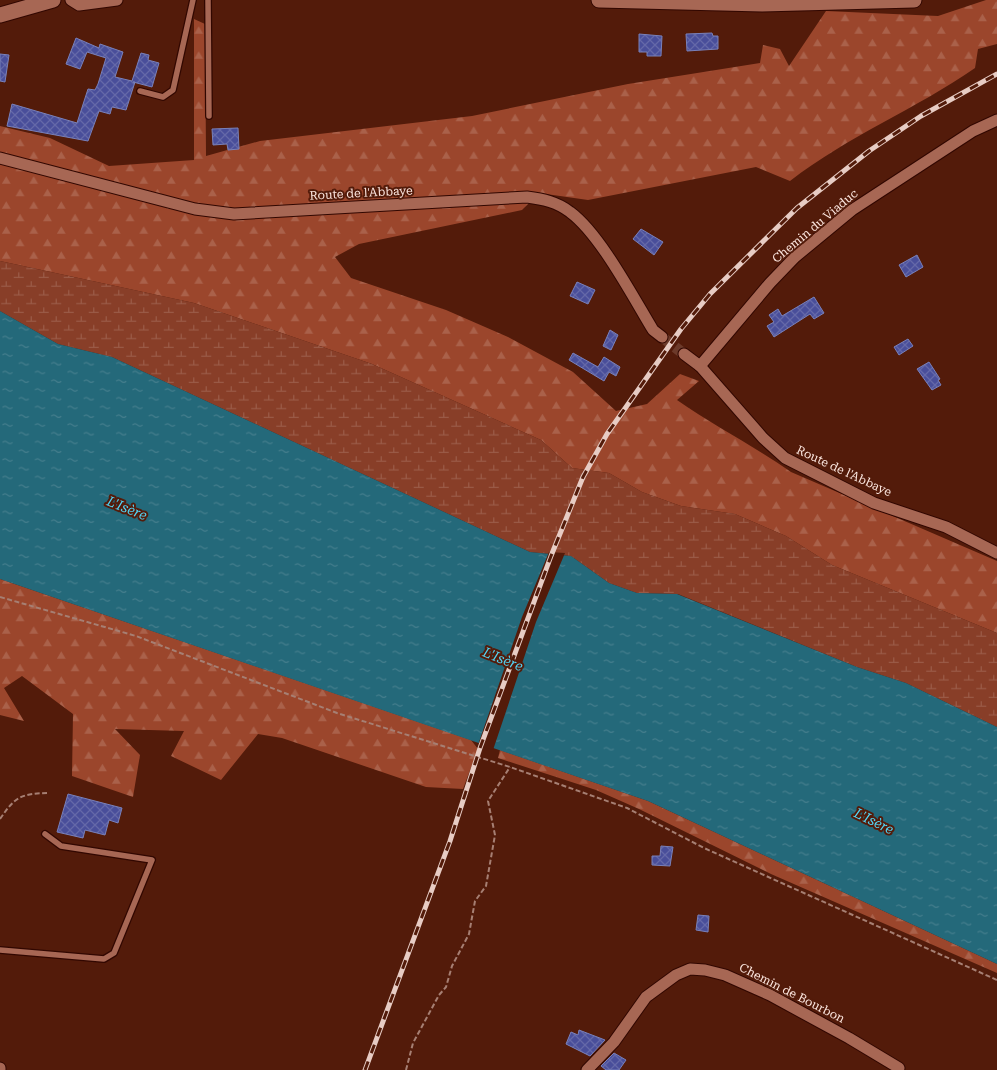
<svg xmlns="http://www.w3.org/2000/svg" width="997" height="1070" font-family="'Roboto Serif',serif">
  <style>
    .forest { fill: url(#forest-firs) }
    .wetland { fill: url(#wetland-marsh) }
    .water { fill: url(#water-ripples) }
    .pier { fill: #531b0a }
    .building { fill: url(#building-cross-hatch); stroke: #7981ba }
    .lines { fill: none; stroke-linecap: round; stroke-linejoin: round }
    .minor-tunnel { stroke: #6c3a2a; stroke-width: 11; stroke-dasharray: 11 5.5; stroke-linecap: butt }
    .service-casing { stroke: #310700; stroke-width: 8 }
    .minor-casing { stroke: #310700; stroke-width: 13 }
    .tertiary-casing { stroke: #310700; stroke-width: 17 }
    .path { stroke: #a67f73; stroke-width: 2; stroke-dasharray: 5 2.5; stroke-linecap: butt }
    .service { stroke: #a76754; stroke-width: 5.5 }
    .minor { stroke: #a76754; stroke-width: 11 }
    .tertiary { stroke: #a76754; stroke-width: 15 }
    .rail-casing { stroke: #e7ccc4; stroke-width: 5 }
    .rail { stroke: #531b0a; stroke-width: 3; stroke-dasharray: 9; stroke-linecap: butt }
    .labels { text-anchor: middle; stroke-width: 4; stroke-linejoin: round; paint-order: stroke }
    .street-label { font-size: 12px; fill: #fde7e0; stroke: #531b0a }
    .water-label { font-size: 14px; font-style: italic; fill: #52d5f5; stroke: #531b0a }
  </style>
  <defs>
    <pattern id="forest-firs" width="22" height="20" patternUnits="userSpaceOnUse" patternTransform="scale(1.25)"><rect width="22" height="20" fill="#9b462c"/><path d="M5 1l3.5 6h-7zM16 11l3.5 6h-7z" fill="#aa614a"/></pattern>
    <pattern id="wetland-marsh" width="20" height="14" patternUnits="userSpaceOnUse" patternTransform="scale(1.25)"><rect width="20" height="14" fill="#883e28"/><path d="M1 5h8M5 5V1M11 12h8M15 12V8" fill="none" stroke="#9a5a47"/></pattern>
    <pattern id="water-ripples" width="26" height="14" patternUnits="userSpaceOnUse" patternTransform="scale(1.25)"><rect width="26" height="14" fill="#24697a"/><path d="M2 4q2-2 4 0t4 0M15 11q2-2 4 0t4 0" fill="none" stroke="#457e8d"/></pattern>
    <pattern id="building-cross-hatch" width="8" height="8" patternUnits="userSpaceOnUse" patternTransform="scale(1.25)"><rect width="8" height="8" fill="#494e9a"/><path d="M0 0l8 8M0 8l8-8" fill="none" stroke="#6468a8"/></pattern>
  </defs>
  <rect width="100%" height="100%" fill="#531b0a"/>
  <g class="forest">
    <path d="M986 0H997V44L978 49 975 68C916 109 848 136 790 181L756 167 588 200 539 193 522 210 359 244 335 257 351 278 446 310 508 337 573 372 616 411 647 404 680 374 699 381 677 400C714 426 754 446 791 472L997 561V633L832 565 786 536 735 514 681 506 642 492 609 473 572 468 541 440 372 364 194 303 0 261V126L50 138 109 166 194 160V19L205 24 206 156 260 141 472 116 628 84 760 63 763 45 780 49 789 66 826 11 938 16Z"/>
    <polygon points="0,579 471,740 478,749 463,789 426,787 282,738 258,734 221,780 171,756 184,731 115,729 140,755 133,797 72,776 73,714 22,676 4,688 24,721 0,715"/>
    <polygon points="500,750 648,801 997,964 997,973 771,874 639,809 596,790 498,758"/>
  </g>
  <polygon class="wetland" points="0,261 194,303 372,364 541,440 572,468 609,473 642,492 681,506 735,514 786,536 832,565 997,633 997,727 906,683 857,667 678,594 637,593 609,583 571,556 530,552 112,357 58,344 0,311"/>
  <polygon class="water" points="0,311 58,344 112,357 530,552 571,556 609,583 637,593 677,594 857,667 906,683 997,727 997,964 648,801 0,579"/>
  <polygon class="pier" points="549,552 565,553 536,622 493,750 478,745 522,617"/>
  <g class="building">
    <polygon points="712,33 713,36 718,36 718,49 687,51 686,34"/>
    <polygon points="639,34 662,36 661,56 647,56 647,52 639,52"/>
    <polygon points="76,38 99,48 100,44 123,52 115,77 132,81 141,53 149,55 148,60 159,63 152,87 133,82 135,82 126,110 112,107 110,114 99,111 88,141 7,126 12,104 77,123 88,89 95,90 98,84 106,58 87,52 80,69 66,64"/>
    <polygon points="0,54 9,55 5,82 0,81"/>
    <polygon points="238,128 239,149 228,150 227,144 213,145 212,129"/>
    <polygon points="641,229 663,242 654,255 633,239"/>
    <polygon points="917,255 923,267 906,277 899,265"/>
    <polygon points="577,282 595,290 588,304 570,296"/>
    <polygon points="814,297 824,313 814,319 810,314 774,337 767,326 774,322 769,315 778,309 782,316"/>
    <polygon points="610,330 618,335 611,350 603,346"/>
    <polygon points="908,339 913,346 899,355 894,347"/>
    <polygon points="573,353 598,367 604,357 620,367 616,376 609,372 604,381 569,360"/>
    <polygon points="929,362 940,379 938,380 941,385 932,390 917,369"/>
    <polygon points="68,794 122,808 118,823 109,820 105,835 85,830 83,838 57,832"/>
    <polygon points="661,846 673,847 670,866 652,865 652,856 660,856"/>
    <polygon points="698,915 709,916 708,932 696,930"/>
    <polygon points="579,1030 605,1040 590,1056 566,1044 571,1032 578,1035"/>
    <polygon points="614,1053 626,1060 619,1070 606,1070 601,1066"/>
  </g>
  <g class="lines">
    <polyline class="minor-tunnel" points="662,337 684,354"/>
    <defs>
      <g id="service">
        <polyline points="208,0 209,116"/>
        <polyline points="140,91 163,97 173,90 193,0"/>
        <polyline points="0,950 104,959 114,953 152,860 61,846 45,834"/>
      </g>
      <g id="minor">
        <polyline points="71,0 79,5 117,0"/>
        <path d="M0 158 195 209 234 214 527 197C543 199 557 202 570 212 600 234 633 297 653 330L662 337"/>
        <polyline points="684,354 700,366 763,438 785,458 874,503 946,527 997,553"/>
        <polyline points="700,366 770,283 795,257 852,210 973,131 997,120"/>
        <polyline points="0,1068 0,1070"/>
        <polyline points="587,1070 614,1042 646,997 676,975 690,969 705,970 725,975 770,995 849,1038 899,1068"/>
      </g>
      <g id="tertiary">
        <polyline points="599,0 762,4 914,0"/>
        <polyline points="0,15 53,0"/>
      </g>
    </defs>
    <use href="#service" class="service-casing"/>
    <use href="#minor" class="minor-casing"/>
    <use href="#tertiary" class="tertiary-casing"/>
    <g class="path">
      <polyline points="0,597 136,636 337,713 510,767 627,808 704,848 997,980"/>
      <path d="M0 819C15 797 20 794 47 793"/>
      <polyline points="406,1070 413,1043 439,995 446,987 452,966 469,934 475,901 486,886 495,835 488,801 510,767"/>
    </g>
    <use href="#service" class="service"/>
    <use href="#minor" class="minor"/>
    <use href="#tertiary" class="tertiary"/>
    <defs>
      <polyline id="rail" points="365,1070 450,841 480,748 551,556 583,477 607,434 681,329 710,294 797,208 869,151 921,116 997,74"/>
    </defs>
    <use href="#rail" class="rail-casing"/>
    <use href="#rail" class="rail"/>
  </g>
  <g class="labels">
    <g class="street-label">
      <text transform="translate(361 193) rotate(-3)" y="4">Route de l'Abbaye</text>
      <text transform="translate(815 226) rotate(-40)" y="4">Chemin du Viaduc</text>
      <text transform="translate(844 471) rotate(25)" y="4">Route de l'Abbaye</text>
      <text transform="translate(792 993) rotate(27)" y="4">Chemin de Bourbon</text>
    </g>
    <g class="water-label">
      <text transform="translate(127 508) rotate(22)" y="5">L'Isère</text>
      <text transform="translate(503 659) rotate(22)" y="5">L'Isère</text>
      <text transform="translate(874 821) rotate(26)" y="5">L'Isère</text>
    </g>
  </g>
</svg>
